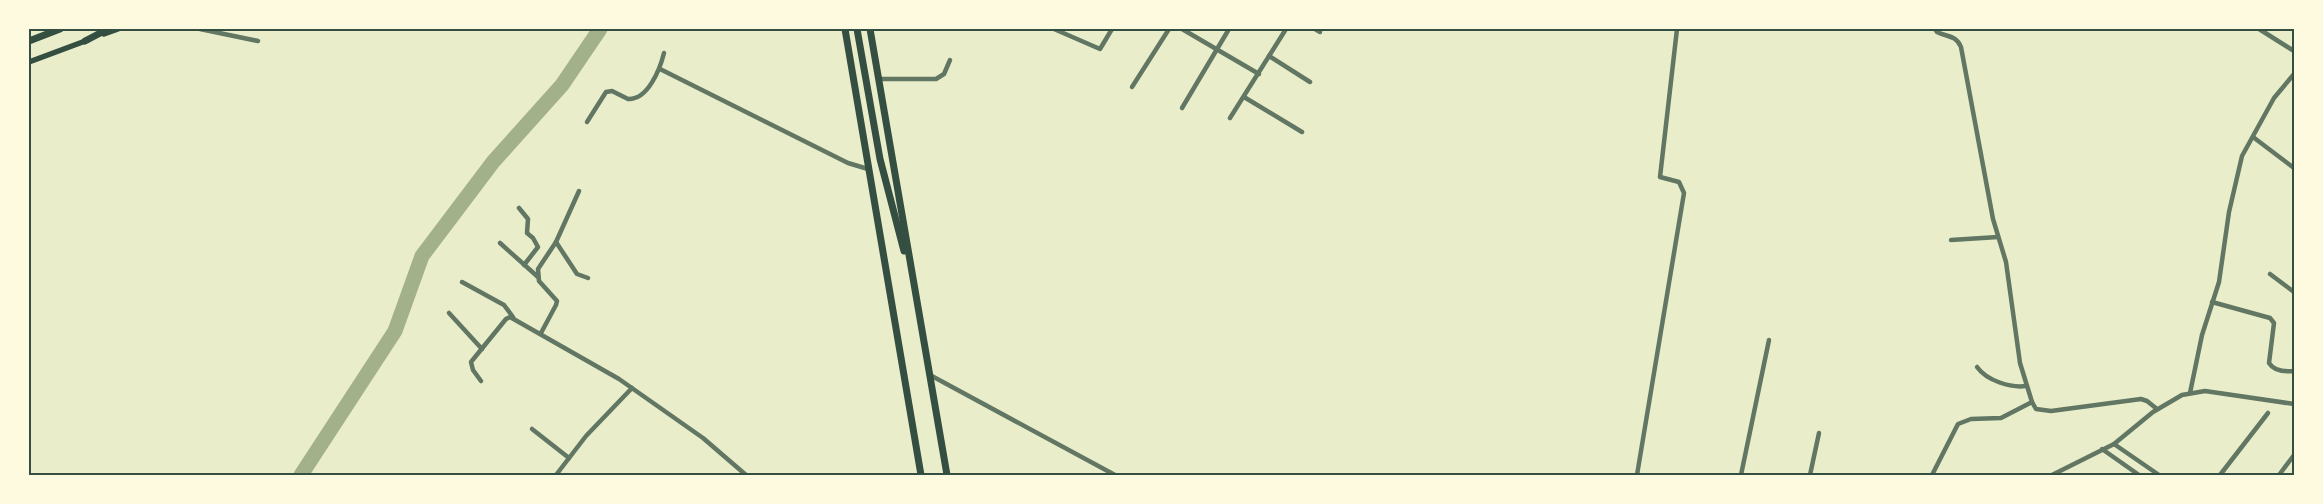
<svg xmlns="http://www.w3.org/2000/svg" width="2323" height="504" font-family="'Nunito Sans',sans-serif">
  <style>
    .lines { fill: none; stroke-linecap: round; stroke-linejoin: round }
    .river { stroke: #a3b18a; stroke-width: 15 }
    .minor { stroke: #617663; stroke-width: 4.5 }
    .secondary { stroke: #344e41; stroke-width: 5.5 }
    .trunk { stroke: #344e41; stroke-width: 7 }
    .neatline { fill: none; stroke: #344e41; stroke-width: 2 }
  </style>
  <rect width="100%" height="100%" fill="#e9edc9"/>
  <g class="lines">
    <polyline class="river" points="301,475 395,331 422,256 493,162 562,85 600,29"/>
    <g class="minor">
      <polyline points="200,29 258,41"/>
      <polyline points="1054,29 1100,49 1112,29"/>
      <polyline points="1182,29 1259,74"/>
      <polyline points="1315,29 1320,32"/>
      <path d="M1935 29 1937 32C1947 37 1956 35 1961 47L1993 219 2006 262 2020 363 2032 402 2036 409 2051 411 2141 399 2147 401 2157 409"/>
      <polyline points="2259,29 2294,51"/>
      <polyline points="1269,56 1310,82"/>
      <polyline points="660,69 848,163 868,169"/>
      <polyline points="880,79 936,79 944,74 950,60"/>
      <polyline points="1132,87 1169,29"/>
      <polyline points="1244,97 1302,132"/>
      <polyline points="1182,108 1229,29"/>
      <polyline points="1230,118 1286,29"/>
      <path d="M587 122 606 92 612 91 628 99C648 100 660 69 664 53"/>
      <polyline points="2253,137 2294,168"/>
      <polyline points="519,208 528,219 527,233 533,238 538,247 524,265"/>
      <polyline points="1951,240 1998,237"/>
      <polyline points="556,242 577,274 588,278"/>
      <polyline points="500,243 538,277"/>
      <polyline points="2270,274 2294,292"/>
      <polyline points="462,282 504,305 513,317"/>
      <path d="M2212 302 2270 318 2274 323 2269 363C2274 371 2285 372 2294 371"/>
      <polyline points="449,313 482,349"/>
      <polyline points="541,333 556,305 557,301 539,281 538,269 556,242 579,191"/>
      <path d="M1977 367C1987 381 2011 388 2026 386"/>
      <polyline points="930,375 1115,475"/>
      <polyline points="481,381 473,370 471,362 506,319 510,317 619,379 703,438 746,475"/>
      <polyline points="2190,393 2202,335 2219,282 2229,212 2242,156 2274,98 2294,74"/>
      <polyline points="532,429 569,458"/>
      <polyline points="2114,444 2159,475"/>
      <polyline points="2102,449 2139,475"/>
      <polyline points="556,475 586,436 632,388"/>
      <polyline points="1637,475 1684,193 1679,182 1660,177 1677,29"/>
      <polyline points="1741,475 1769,340"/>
      <polyline points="1810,475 1819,433"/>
      <polyline points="1932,475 1958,424 1971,419 2001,418 2032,402"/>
      <polyline points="2052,475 2114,444 2153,412 2182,395 2205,391 2294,404"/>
      <polyline points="2220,475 2268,413"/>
      <polyline points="2279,475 2294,455"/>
    </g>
    <g class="secondary">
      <polyline points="104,34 118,29"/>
      <polyline points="29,62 88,40"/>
    </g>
    <g class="trunk">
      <polyline points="845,29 921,475"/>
      <polyline points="857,29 880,159 904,251"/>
      <polyline points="870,29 947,475"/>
      <polyline points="29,41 60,29"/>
      <polyline points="85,41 108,29"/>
    </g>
  </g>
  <rect width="2323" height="504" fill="none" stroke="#fefae0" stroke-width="60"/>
  <rect x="30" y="30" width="2263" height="444" class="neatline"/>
</svg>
